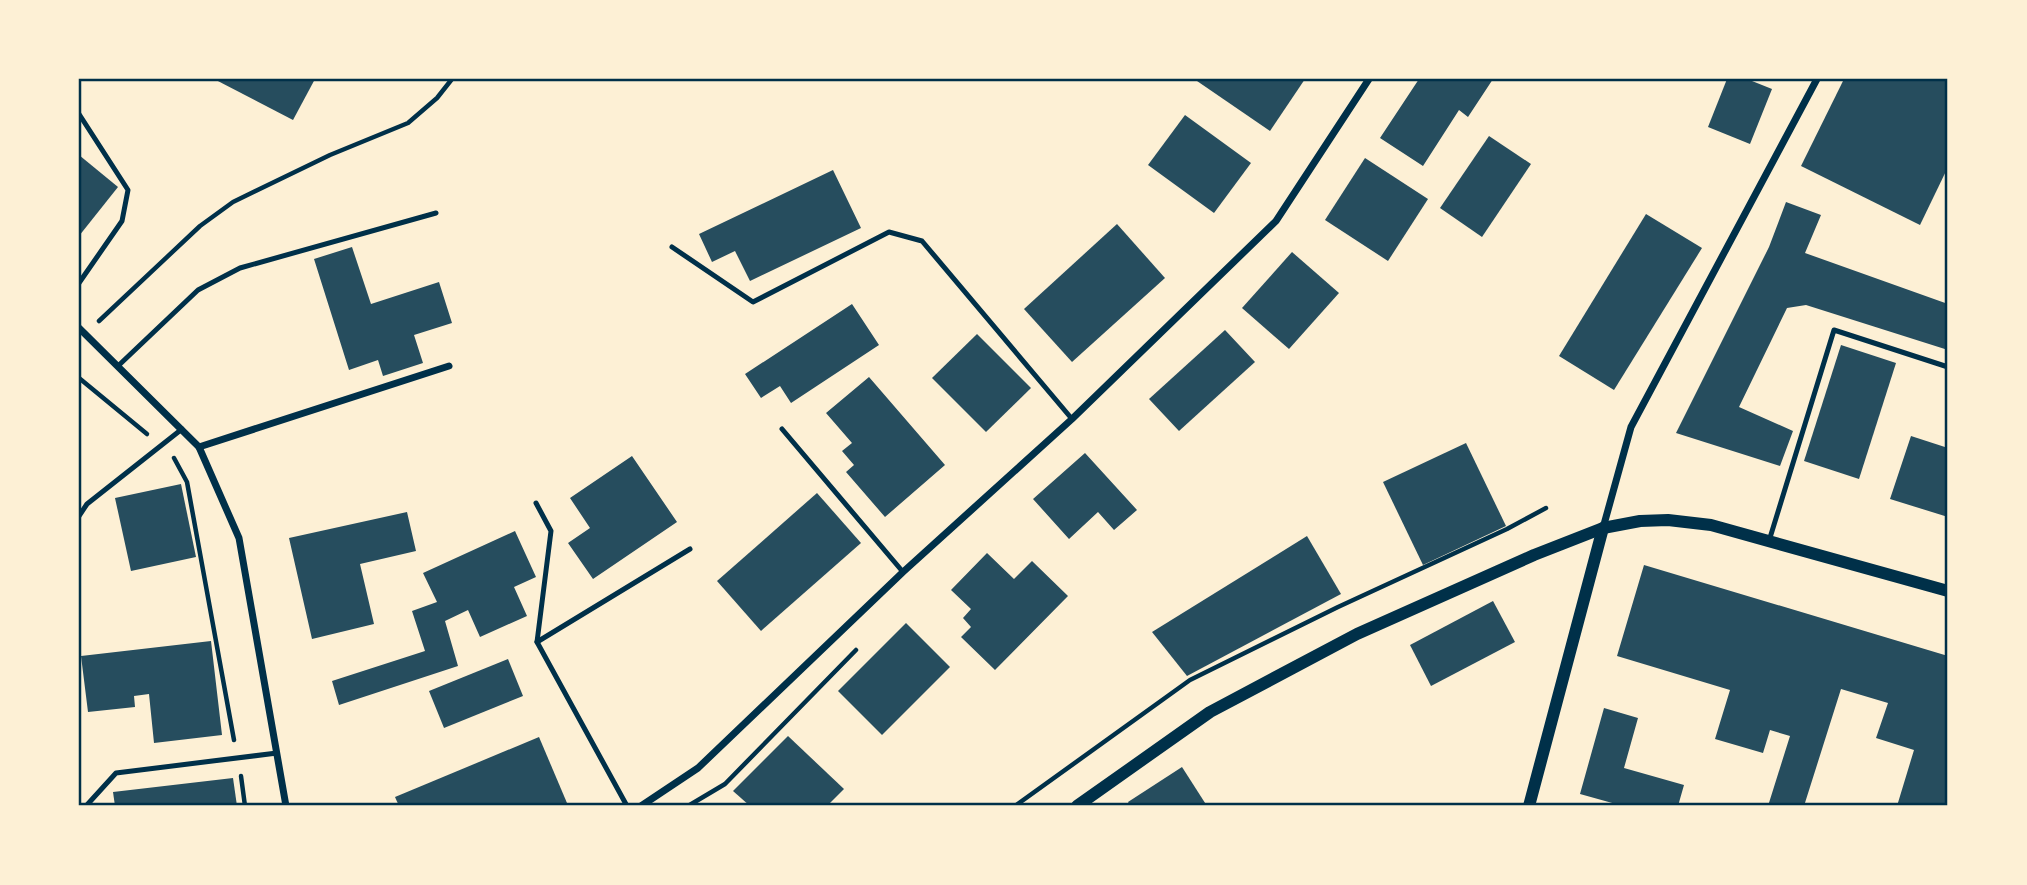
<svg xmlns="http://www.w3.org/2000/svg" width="2027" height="885" font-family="Raleway,sans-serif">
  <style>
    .building { fill: #264d5e }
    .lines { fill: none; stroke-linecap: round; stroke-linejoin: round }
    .path { stroke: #003049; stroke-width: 4.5 }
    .service { stroke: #003049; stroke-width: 5 }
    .minor { stroke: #003049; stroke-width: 7 }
    .tertiary { stroke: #003049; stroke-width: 12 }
    .neatline { fill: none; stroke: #003049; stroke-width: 2.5 }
  </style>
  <rect width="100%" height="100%" fill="#fdf0d5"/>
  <g class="building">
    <polygon points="214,79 315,79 293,120"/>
    <polygon points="1199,79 1305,79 1270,131 1197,81"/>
    <polygon points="1419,79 1493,79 1468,117 1459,110 1423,166 1380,138"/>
    <polygon points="1727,79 1747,79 1772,89 1750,144 1708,127"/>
    <polygon points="1844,79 1948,79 1948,167 1920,225 1801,166"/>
    <polygon points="1185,115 1251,163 1214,213 1148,165"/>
    <polygon points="1489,136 1531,164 1482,237 1440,208"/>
    <polygon points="79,155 118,187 79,236"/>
    <polygon points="1365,158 1428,199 1388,261 1325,220"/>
    <polygon points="833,170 861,228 750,281 735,251 712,262 699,234"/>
    <polygon points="1786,202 1821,215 1805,253 1948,304 1948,350 1806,305 1787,308 1739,407 1793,431 1780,466 1676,433 1769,247"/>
    <polygon points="1646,214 1702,248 1614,390 1559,356"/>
    <polygon points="1117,224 1165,278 1072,362 1024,309"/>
    <polygon points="352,247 371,304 439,282 452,323 414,335 423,363 383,376 378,360 349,370 314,259"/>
    <polygon points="1292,252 1339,293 1289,349 1242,308"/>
    <polygon points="852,304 879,345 791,403 780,386 761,398 745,374"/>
    <polygon points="1225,330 1255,362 1179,431 1149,399"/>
    <polygon points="977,334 1031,388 986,432 932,378"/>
    <polygon points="1841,345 1896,363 1859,479 1804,461"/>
    <polygon points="869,377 945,465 885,517 846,472 854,465 842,451 852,443 826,413"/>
    <polygon points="1911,436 1948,448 1948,517 1890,499"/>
    <polygon points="1466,443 1506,526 1423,565 1383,482"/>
    <polygon points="1085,453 1137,510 1114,530 1098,512 1069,539 1033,499"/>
    <polygon points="632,456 677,522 593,579 568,543 590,528 570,498"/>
    <polygon points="181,484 196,557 131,571 115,498"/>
    <polygon points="817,493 861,543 761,631 717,581"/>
    <polygon points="407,512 416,551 360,564 374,624 312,639 289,538"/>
    <polygon points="515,531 536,577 514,587 527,616 480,637 468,610 445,621 458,666 339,705 332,681 425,651 412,611 437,602 423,573"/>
    <polygon points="1307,536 1341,594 1187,676 1152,632"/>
    <polygon points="987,553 1014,579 1032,561 1068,596 995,670 961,637 971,627 963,618 971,609 951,590"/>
    <polygon points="1644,565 1948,656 1948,806 1897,806 1914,750 1876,738 1888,703 1841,689 1804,806 1768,806 1790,736 1770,730 1763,753 1715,739 1730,690 1617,656"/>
    <polygon points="1493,601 1515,642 1431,686 1410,645"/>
    <polygon points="906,623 950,667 882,735 838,691"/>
    <polygon points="211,641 222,735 154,743 149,694 134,696 135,707 88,712 81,656"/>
    <polygon points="508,659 523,696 444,728 429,691"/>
    <polygon points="1604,708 1638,718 1624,768 1684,785 1678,806 1623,806 1580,794"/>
    <polygon points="788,736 844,789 827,806 750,806 733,791"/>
    <polygon points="539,737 567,803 560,806 399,806 395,797"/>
    <polygon points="1182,767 1207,806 1130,806 1128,802"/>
    <polygon points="233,778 237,806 115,806 113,792"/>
  </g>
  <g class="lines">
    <g class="path">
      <polyline points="99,321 200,226 233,202 330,155 408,123 437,98 452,79"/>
      <polyline points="79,378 147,434"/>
      <polyline points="174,458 187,482 234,740"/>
      <polyline points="241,776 245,806"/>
      <polyline points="688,806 725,784 856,650"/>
      <polyline points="1015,806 1190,680 1338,607 1507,529 1546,508"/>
    </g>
    <g class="service">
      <polyline points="79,114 128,190 122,221 79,283"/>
      <polyline points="672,247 753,302 889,232 922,241 1072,419"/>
      <polyline points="118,366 198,290 240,268 436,213"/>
      <polyline points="782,429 903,572"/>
      <polyline points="536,503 551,531 537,642 627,806"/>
      <polyline points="79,516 87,504 182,429"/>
      <polyline points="1769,541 1834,330 1948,367"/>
      <polyline points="537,642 690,549"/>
      <polyline points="86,806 116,773 277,753"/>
    </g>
    <g class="minor">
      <polyline points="79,328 199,447 239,538 286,806"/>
      <polyline points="199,447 449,366"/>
      <polyline points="1603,528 1631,427 1817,79"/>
      <polyline points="641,806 698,768 903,572 1072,419 1276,221 1369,79"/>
    </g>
    <g class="tertiary">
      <polyline points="1077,806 1210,712 1357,634 1534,555 1603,528 1640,521 1668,520 1711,525 1948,591"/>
      <polyline points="1529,806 1603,528"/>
    </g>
  </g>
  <rect width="2027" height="885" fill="none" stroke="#fdf0d5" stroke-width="161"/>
  <rect x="80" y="80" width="1866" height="724" class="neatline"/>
</svg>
